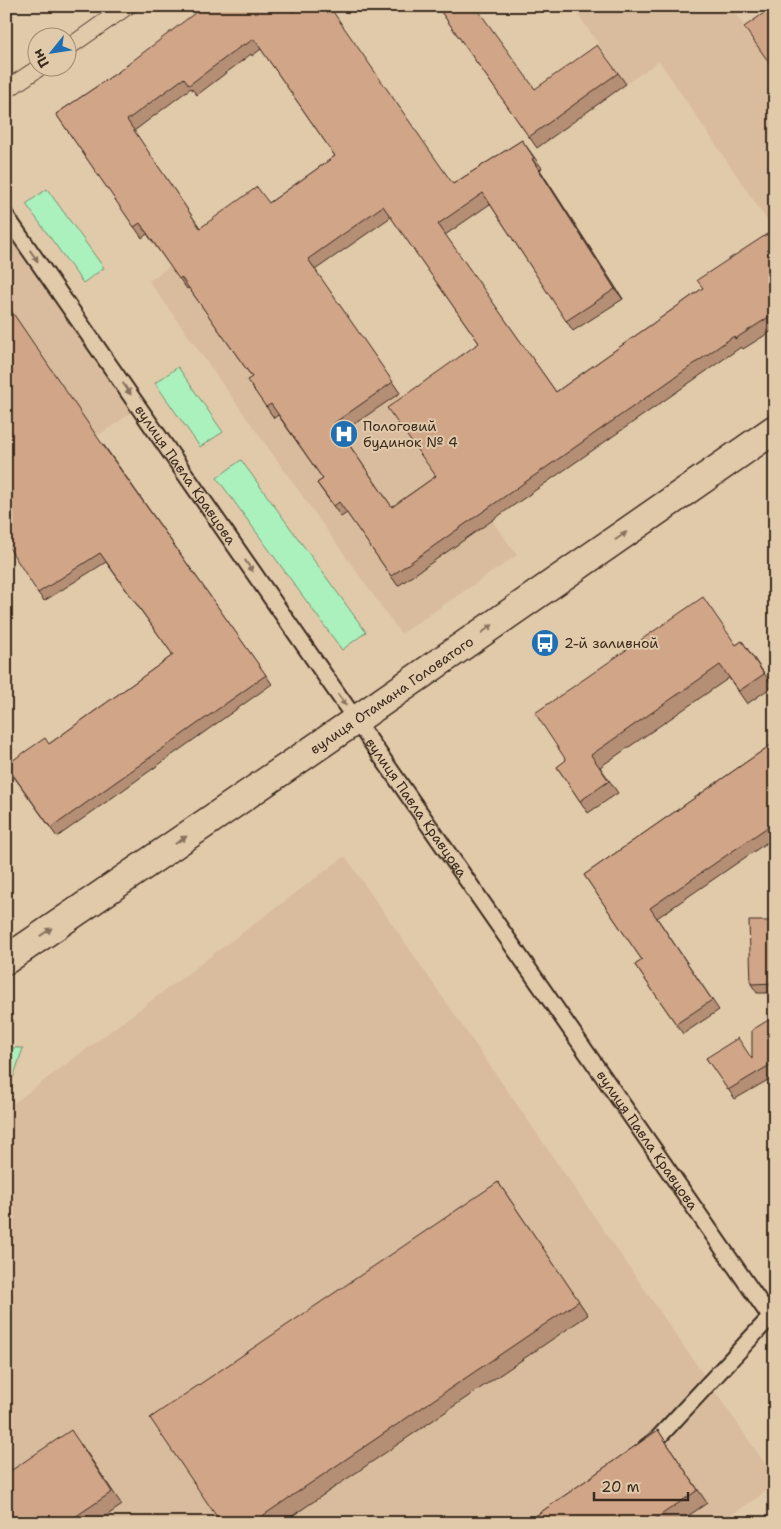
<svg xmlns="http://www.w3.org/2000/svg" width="781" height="1529" font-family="'Shantell Sans',sans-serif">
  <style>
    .built { fill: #d9bc9d }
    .green { fill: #abf1bd; stroke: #738e6e }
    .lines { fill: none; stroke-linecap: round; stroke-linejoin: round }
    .lane-casing { stroke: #3b2a1e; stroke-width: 19 }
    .primary-casing { stroke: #3b2a1e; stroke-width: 31 }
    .lane { stroke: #e1caaa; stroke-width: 15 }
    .primary { stroke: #e1caaa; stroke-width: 28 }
    .tram { stroke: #3b2a1e; stroke-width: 1 }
    .wall { fill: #b48e75; stroke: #3b2a1e; fill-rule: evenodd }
    .shaded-wall { fill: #92745f; stroke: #3b2a1e }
    .building { fill: #d1a588; stroke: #3b2a1e; fill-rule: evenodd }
    .oneway { fill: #86725d }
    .labels { text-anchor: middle; stroke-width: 4; stroke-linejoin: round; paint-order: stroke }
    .poi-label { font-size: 14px; fill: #3b2a1e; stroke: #e1caaa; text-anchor: start }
    .street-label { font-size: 14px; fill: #3b2a1e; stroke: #e1caaa }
  </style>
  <rect width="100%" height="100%" fill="#e1caaa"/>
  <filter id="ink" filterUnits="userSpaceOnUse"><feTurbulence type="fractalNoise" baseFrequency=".02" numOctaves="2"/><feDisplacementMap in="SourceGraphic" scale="10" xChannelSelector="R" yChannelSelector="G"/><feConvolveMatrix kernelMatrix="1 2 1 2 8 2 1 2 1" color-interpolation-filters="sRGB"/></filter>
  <g filter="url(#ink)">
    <g class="built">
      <polygon points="572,6 730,6 754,40 775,26 775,232 659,61 626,84"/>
      <polygon points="265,197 400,393 517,555 401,634 149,281"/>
      <polygon points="6,229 137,409 6,499"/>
      <polygon points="345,856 775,1478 775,1485 720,1523 6,1523 6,1109"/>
    </g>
    <g class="green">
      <polygon points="47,189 104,268 83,283 26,204"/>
      <polygon points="178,367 223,432 200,447 155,383"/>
      <polygon points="241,460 366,632 342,650 217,478"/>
      <polygon points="6,1048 23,1048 10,1087 6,1088"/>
    </g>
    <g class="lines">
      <defs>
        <g id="lane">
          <path id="s1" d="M6 216 775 1324"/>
          <polyline points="646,1447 658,1438 775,1312"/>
        </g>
        <g id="primary">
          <path id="s2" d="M6 960 356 720 775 429"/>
        </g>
      </defs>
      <use href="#lane" class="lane-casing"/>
      <use href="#primary" class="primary-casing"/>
      <use href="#lane" class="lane"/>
      <use href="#primary" class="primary"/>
      <g class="tram">
        <polyline points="67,38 112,6"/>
        <polyline points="68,58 143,6"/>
        <polyline points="6,79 38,58"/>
        <polyline points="6,101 54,68"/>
      </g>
    </g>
    <g class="wall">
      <polygon points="437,6 535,89 618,73 626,84 537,148"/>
      <path d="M292 12 453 184 522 140 542 168 540 170 623 299 573 331 490 204 445 235 556 392 703 288 775 229V329L743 349 741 347 398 586 347 513 341 517 317 483 323 479 278 415 274 418 255 391 252 377 189 288 187 289 147 234 142 238 56 114 118 72ZM261 49 335 156 269 203 200 228 134 131 191 88 197 95 251 54 252 56ZM391 217 479 343 436 476 392 507 341 433 400 393 315 270Z"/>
      <polygon points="103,444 272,684 57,837 12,774 49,744 173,655 106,562 44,601 38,593"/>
      <polygon points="742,641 773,686 747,704 729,678 600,767 618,793 588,813 557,767"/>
      <polygon points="775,742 775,837 657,918 719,1010 683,1034 635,965 642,960 584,875"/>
      <polygon points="775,921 775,993 757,993 751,984"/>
      <polygon points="775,1016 775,1076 735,1099 706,1058 752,1058"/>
      <polygon points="498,1182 588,1315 282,1523 221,1523"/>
      <polygon points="658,1430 707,1503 678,1523 522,1523 534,1517"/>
      <polygon points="81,1444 122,1505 96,1523 6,1523"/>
    </g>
    <polygon class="shaded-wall" points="532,159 540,170 623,299 615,289"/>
    <g class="building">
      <path d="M204 6H288L292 12 301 6H329L453 184 522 140 534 158 532 159 615 289 566 321 483 193 438 224 556 392 703 288 697 280 775 229V313L735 339 734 336 391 576 339 502 334 506 317 483 323 479 271 404 266 407 247 380 252 377 181 277 179 279 140 223 134 227 56 114 118 72ZM254 39 335 156 269 203 257 187 200 228 127 120 184 78 189 85 244 44 245 45ZM383 206 479 343 387 408 436 476 392 507 334 423 393 382 308 259Z"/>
      <polygon points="437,6 475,6 535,89 597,45 618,73 529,137"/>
      <polygon points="774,6 775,6 775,71 744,27"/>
      <polygon points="775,184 775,193 771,187"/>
      <polygon points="6,303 98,438 266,675 51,828 6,765 45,738 49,744 173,655 100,553 38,593 6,543"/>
      <polygon points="775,513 775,522 771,516"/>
      <polygon points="703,597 736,645 742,641 764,674 739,691 720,665 591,755 609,781 580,801 557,767 566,760 535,713"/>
      <polygon points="775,742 775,822 650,908 712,1000 676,1024 635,965 642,960 584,875"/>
      <polygon points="749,921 775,921 775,983 751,984"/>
      <polygon points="775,1016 775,1062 728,1090 706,1058 738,1038 752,1059 752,1030"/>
      <polygon points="498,1182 579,1301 252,1523 221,1523 150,1418"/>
      <polygon points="71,1430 112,1492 66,1523 6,1523 6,1474"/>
      <polygon points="658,1430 698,1490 649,1523 522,1523 528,1519 534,1517"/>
    </g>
    <defs><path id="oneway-solid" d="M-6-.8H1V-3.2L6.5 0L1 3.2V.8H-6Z" transform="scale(1.25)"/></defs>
    <g class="oneway">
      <use href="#oneway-solid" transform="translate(34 256) rotate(55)"/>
      <use href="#oneway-solid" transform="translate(127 389) rotate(55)"/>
      <use href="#oneway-solid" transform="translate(621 536) rotate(-35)"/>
      <use href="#oneway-solid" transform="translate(249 566) rotate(55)"/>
      <use href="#oneway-solid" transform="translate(487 629) rotate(-35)"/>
      <use href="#oneway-solid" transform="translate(342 700) rotate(55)"/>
      <use href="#oneway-solid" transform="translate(181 840) rotate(-34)"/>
      <use href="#oneway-solid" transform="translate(46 932) rotate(-34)"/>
    </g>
  </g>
  <defs>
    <symbol id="hospital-disc" viewBox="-11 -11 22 22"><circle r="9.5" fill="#1f6fb2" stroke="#e1caaa"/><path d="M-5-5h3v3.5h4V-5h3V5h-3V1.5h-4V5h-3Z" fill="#fff"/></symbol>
    <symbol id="bus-disc" viewBox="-11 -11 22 22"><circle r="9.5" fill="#1f6fb2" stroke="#e1caaa"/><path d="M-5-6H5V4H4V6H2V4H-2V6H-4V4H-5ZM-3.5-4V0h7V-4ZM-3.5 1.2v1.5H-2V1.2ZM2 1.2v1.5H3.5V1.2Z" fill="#fff"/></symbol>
  </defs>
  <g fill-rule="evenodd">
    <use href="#hospital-disc" x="328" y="418" width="32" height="32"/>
    <use href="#bus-disc" x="529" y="627" width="32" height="32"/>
  </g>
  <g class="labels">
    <g class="poi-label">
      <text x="363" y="431">Пологовий<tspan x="363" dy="16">будинок № 4</tspan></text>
      <text x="564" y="648">2-й заливной</text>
    </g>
    <g class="street-label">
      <text dy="5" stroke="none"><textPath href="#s1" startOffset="315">вулиця Павла Кравцова</textPath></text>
      <text dy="5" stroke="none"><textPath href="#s2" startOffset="468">вулиця Отамана Головатого</textPath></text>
      <text dy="5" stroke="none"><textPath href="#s1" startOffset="720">вулиця Павла Кравцова</textPath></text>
      <text dy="5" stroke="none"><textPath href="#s1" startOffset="1125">вулиця Павла Кравцова</textPath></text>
    </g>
  </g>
  <rect width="781" height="1529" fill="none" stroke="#e1caaa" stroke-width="25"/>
  <rect x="12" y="12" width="756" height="1504" fill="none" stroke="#3b2a1e" stroke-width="2" filter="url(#ink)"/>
  <g transform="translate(52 52) rotate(240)"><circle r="24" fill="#e1caaa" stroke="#9f8a72"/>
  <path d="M0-4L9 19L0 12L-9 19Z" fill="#1f6fb2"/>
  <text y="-8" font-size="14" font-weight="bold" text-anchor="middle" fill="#3b2a1e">Пн</text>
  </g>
  <path d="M594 1492v8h94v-8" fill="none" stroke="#3b2a1e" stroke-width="2.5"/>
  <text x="601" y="1492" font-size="15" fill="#3b2a1e" stroke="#e1caaa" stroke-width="4" paint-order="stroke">20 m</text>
</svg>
